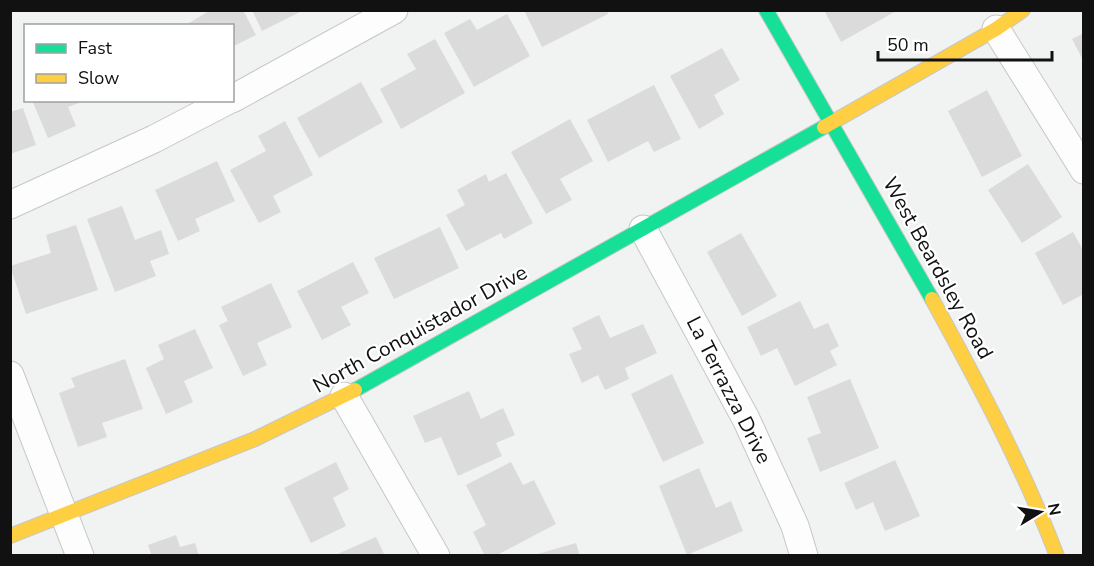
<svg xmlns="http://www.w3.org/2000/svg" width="1094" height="566" font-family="'Nunito Sans',sans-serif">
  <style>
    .building { fill: #dbdbdb }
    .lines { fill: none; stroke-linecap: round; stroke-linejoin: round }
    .street-casing { stroke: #c7c7c7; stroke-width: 29 }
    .fast-casing { stroke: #c7c7c7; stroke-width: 16 }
    .slow-casing { stroke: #c7c7c7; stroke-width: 16 }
    .street { stroke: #fdfdfd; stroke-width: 27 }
    .fast { stroke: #16e098; stroke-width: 14 }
    .slow { stroke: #ffcf43; stroke-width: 14 }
    .labels { text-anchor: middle; stroke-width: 4.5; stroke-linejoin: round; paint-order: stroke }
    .street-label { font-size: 21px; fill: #111; stroke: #fff }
  </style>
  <rect width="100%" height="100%" fill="#f1f2f2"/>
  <g class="building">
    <polygon points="211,10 243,10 256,35 232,47 232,26 184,26"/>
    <polygon points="252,10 304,10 262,31"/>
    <polygon points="524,10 607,10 608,14 542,47"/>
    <polygon points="824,10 898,10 841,42"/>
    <polygon points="507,14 530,56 474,87 444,33 470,19 477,30"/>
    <polygon points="1084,33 1084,62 1072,39"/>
    <polygon points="435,39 465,93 401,129 380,89 416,69 407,54"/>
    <polygon points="722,48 740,80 714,95 724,114 699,129 670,76"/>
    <polygon points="361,82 383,122 319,158 297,118"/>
    <polygon points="654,85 681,139 654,152 648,141 608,162 587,120"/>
    <polygon points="987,90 1022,156 982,177 948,111"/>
    <polygon points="32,100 84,100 84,101 68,107 76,126 48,138"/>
    <polygon points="23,108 36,145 10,154 10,112"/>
    <polygon points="570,119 593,161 560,179 572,200 546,214 511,152"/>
    <polygon points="285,121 313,175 273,196 281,212 259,223 230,170 266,151 258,136"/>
    <polygon points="217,161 235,201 195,219 200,231 178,241 155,190"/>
    <polygon points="1028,164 1062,217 1022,243 988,190"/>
    <polygon points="506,173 533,223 504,239 501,233 466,251 446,215 465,205 457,190 486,174 489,182"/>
    <polygon points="122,206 135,240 161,230 169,254 150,261 156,276 115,292 87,219"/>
    <polygon points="76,225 98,290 26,314 10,266 51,253 46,235"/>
    <polygon points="440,227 459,268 394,299 374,258"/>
    <polygon points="1073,232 1084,252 1084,294 1063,305 1035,253"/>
    <polygon points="741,233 777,296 742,316 707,252"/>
    <polygon points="353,262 369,293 341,307 351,325 322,340 297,291"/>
    <polygon points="271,283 292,327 257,343 267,365 243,376 219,325 228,321 221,307"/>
    <polygon points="800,301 814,329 828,323 839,346 830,351 837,365 795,386 777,348 761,356 747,327"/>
    <polygon points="599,315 610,338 643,324 657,353 625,368 629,379 605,390 598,375 582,383 569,354 582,349 572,328"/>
    <polygon points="195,329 213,368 184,381 193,402 166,414 146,368 164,359 158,345"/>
    <polygon points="125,359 143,409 102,423 107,437 78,447 59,393 75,387 71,378"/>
    <polygon points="672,374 704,443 663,462 631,394"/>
    <polygon points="850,379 879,448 820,472 807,438 821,433 807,397"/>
    <polygon points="469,391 481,419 503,408 515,435 496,443 502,456 458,476 441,437 425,443 413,416"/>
    <polygon points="895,460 920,516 885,531 873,502 856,510 844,483"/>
    <polygon points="336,462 349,489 333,498 346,526 311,543 284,488"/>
    <polygon points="511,462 523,485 534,480 556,524 495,556 485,556 473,532 486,525 466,485"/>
    <polygon points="699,468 716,508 731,501 743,531 687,555 659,486"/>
    <polygon points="176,535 180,547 195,543 199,556 152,556 148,545"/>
    <polygon points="376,537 385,556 333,556"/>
    <polygon points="576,543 580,556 534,556 534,555"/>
  </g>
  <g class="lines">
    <defs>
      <g id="street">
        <polyline points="996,29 1084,170"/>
        <polyline points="232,99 394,10"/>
        <polyline points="10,205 154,139 229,100"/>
        <polyline points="643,229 746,419 795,526 804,556"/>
        <polyline points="10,375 80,556"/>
        <polyline points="344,396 436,556"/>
      </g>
      <g id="fast">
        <polyline points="766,10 932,299"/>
        <polyline points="355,390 824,127"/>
      </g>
      <g id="slow">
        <polyline points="824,127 996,29 1023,10"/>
        <path d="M932 299C978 383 1023 467 1057 556"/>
        <polyline points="10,536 255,439 355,390"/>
      </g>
    </defs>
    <use href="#street" class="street-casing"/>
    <use href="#fast" class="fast-casing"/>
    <use href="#slow" class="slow-casing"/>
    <use href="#street" class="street"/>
    <use href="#fast" class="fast"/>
    <use href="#slow" class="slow"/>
  </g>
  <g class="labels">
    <g class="street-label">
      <text transform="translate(938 268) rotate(61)" y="7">West Beardsley Road</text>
      <text transform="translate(420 329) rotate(-29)" y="7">North Conquistador Drive</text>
      <text transform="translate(729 390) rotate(63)" y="7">La Terrazza Drive</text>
    </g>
  </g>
  <rect width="1094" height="566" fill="none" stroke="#111111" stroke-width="24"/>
  <rect x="24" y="24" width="210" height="78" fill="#ffffff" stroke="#a0a0a0" stroke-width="1.5"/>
  <rect x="36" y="44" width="30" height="9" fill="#16e098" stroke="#a0a0a0" stroke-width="1.5"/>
  <text x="78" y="54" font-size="18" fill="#111111">Fast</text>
  <rect x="36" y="74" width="30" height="9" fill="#ffcf43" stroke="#a0a0a0" stroke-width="1.5"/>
  <text x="78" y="84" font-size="18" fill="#111111">Slow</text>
  <g transform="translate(1040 512) rotate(79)" stroke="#ffffff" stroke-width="4.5" paint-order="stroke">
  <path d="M0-4.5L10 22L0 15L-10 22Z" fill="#111111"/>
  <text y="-9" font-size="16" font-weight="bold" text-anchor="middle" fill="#111111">N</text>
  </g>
  <path d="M878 51v9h174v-9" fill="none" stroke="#111111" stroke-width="3"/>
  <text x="887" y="51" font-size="18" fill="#111111" stroke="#ffffff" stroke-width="4.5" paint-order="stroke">50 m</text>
</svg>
